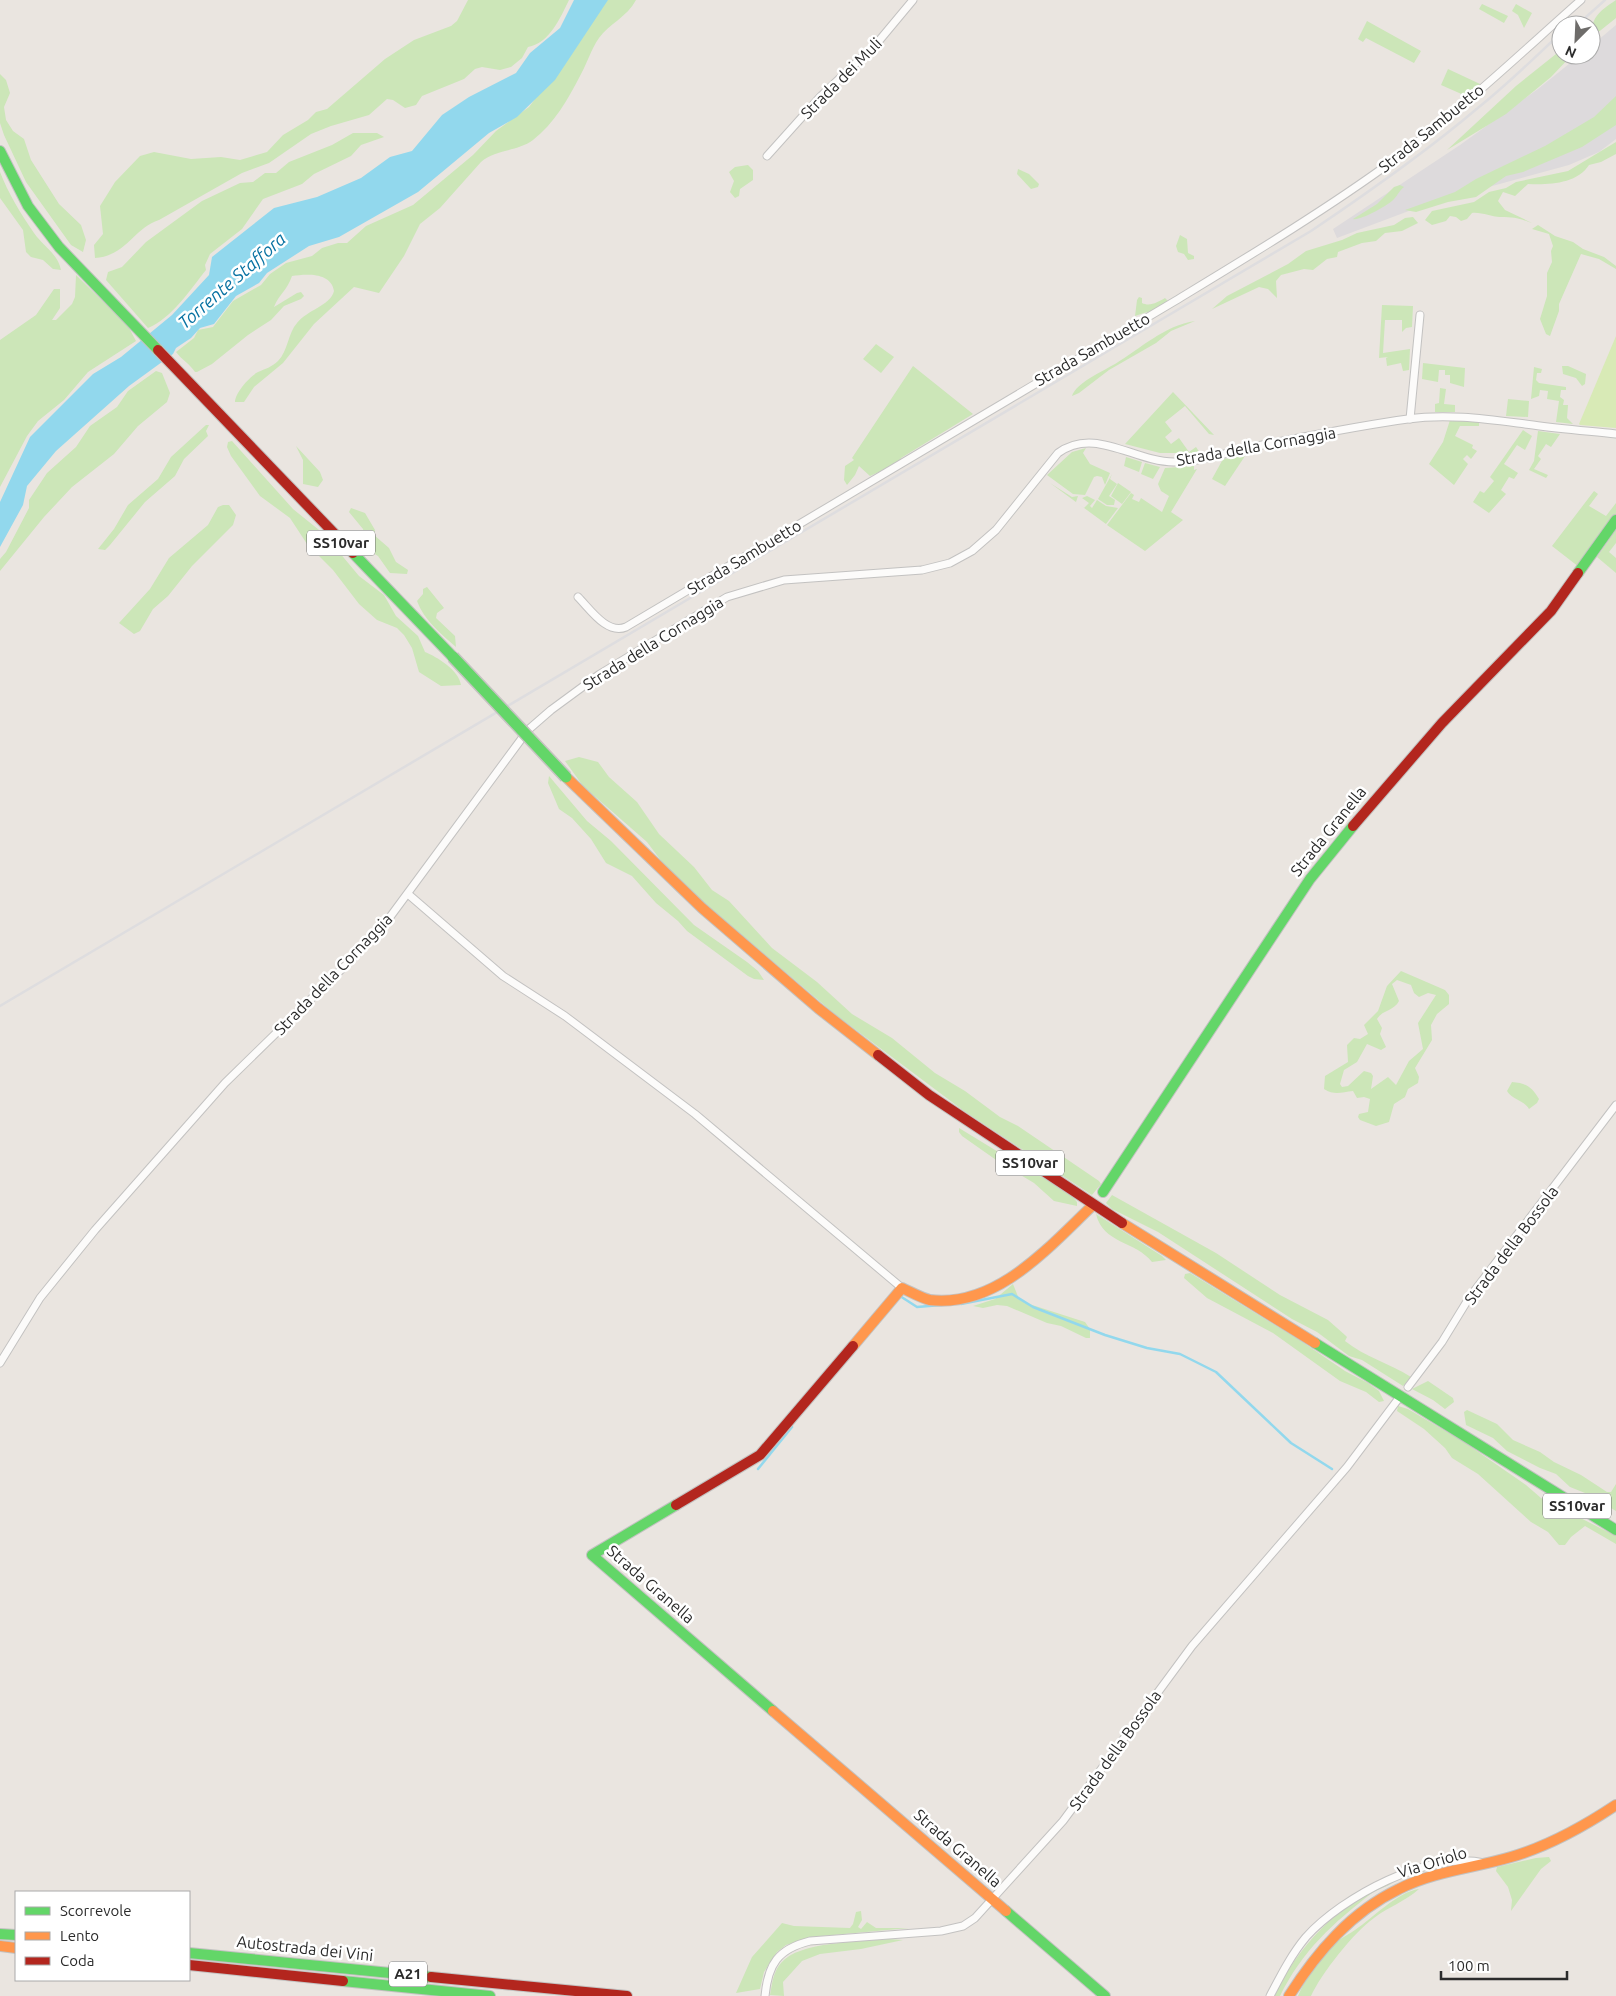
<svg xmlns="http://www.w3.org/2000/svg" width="1616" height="1996" font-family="Ubuntu,sans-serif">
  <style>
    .industrial { fill: #dddadc }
    .green { fill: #cce6b8; fill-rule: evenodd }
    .pitch { fill: #d8eab6 }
    .water { fill: #92d8ed }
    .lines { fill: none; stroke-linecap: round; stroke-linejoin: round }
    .stream { stroke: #92d8ed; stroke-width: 2.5 }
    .street-casing { stroke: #c3c2c1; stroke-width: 9 }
    .fast-casing { stroke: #c3c2c1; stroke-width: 12 }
    .slow-casing { stroke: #c3c2c1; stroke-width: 12 }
    .jam-casing { stroke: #c3c2c1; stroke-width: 12 }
    .street { stroke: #fcfbfa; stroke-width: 7 }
    .fast { stroke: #63d668; stroke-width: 10 }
    .slow { stroke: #ff974d; stroke-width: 10 }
    .jam { stroke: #b3261e; stroke-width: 10 }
    .rail { stroke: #dedddf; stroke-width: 2.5 }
    .fast-bridge-casing { stroke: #c5c3c1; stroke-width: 14; stroke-linecap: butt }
    .fast-bridge { stroke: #63d668; stroke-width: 11 }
    .labels { text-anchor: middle; stroke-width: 5; stroke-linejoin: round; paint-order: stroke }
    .shield { fill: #fff; stroke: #6b6b6b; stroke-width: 1 }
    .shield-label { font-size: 15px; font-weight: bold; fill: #2b2b2b }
    .street-label { font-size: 16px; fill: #2b2b2b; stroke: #fff }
    .water-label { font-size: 18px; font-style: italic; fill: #0872a2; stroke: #fff }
  </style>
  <rect width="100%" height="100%" fill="#eae5e0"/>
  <polygon class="industrial" points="1616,25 1616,139 1599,152 1569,165 1430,203 1337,238 1333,229 1460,145 1538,89 1580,55 1591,55 1591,46"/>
  <g class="green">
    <path d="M468 0H569C560 18 550 43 528 47L522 58 511 67 500 70 482 67 475 69 464 79 422 96 416 105 405 108 393 100 387 99 369 115 331 126 311 134 269 163 242 173 159 220C134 228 126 256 95 258L94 245 103 234 100 206 115 182 140 156 154 152 191 159 221 157 240 160 267 152 283 135 308 120 316 112 327 109 385 59 414 40 451 26 457 21Z"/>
    <path d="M596 0H636C627 17 609 24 599 38 591 49 587 64 580 76 568 99 554 124 533 140 517 152 495 149 481 162L440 208 420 224 404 256 379 293 354 287 314 324 283 363 254 387 244 402H235C235 393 250 376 258 372 265 369 272 367 278 361 288 351 288 333 297 323 307 310 330 306 334 291 331 272 306 274 292 276 287 291 279 294 274 307L297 293 301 292 304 296 301 299 284 306 271 320 248 335 212 364 197 372H195C190 364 182 360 176 352L194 338 198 330 213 327 233 301 261 285 270 274 286 263 312 256 322 248 338 243H347L366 226 413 205 473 155 496 131 529 107 556 71Z"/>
    <path d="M1616 0V18L1591 38C1591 18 1598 12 1616 0Z"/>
    <polygon points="1482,4 1508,16 1504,23 1479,9"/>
    <polygon points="1516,4 1532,13 1524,28 1518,15 1512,11"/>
    <polygon points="1367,21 1421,51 1414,63 1366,38 1363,42 1358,39"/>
    <polygon points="1561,50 1561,55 1572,55 1551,77 1506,114 1447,150 1516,86"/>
    <polygon points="1448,69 1480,84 1466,96 1441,85"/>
    <polygon points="0,74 6,80 10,93 4,107 6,120 13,131 24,139 31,160 59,204 81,225 86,240 83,252 71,245 26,182 4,135 0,123"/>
    <polygon points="1616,96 1616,125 1582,147 1523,172 1506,176 1476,197 1448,202 1416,212 1405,210 1455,192 1476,179 1545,146 1594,117"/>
    <path d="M353 133H377L384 137 361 145 351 156 314 174 302 184 263 199 242 229 210 254 205 265 206 270C190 290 172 318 148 328L106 280 108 272 122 267 146 242 202 201 240 183 253 182 265 173H276L289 162 332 145Z"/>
    <path d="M1616 142V154L1601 162 1589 165C1577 184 1548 185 1528 184L1515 196 1503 192 1498 201 1505 210 1532 223C1518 218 1515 217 1500 217 1491 217 1482 212 1472 213L1467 219 1461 221 1456 217 1450 216 1446 221 1432 225 1425 220 1432 211 1474 202 1489 192 1506 188 1516 182 1568 171Z"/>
    <polygon points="748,165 753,170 753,180 740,189 739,196 735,198 730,192 734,181 729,172 735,167"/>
    <polygon points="1018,169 1029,174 1039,184 1038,187 1031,189 1017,174"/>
    <path d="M0 172C8 193 21 214 34 233 43 246 58 254 61 270L53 269 43 260 31 257 26 252 23 230 0 198Z"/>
    <path d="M1400 185 1404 187C1398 192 1398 195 1394 199 1389 205 1360 221 1353 219L1377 204 1394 187Z"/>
    <polygon points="1413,217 1418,223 1402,231 1385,233 1376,241 1362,243 1338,252 1337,257 1327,259 1313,270 1304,269 1281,275 1276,281 1277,298 1268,289 1259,287 1212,309 1227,296 1288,264 1306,251 1342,240 1357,233 1394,225 1405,218"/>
    <polygon points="1538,225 1555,236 1573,242 1583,249 1604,257 1616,266 1616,269 1599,259 1581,254 1559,304 1559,311 1550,336 1546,334 1540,319 1547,296 1547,273 1552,262 1551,251 1553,246 1549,234 1532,229"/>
    <polygon points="1180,235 1187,239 1188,253 1194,256 1194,259 1188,260 1184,254 1178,252 1176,246"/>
    <polygon points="76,275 128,326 136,341 88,372 64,400 38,421 27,436 0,487 0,340 36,315 54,289 60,289 60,308 52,320 56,320 72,304 75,297"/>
    <path d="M1139 297 1142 298V303C1150 307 1158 302 1165 298L1169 302C1160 309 1147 312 1135 316L1137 300Z"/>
    <polygon points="1382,305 1413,306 1412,327 1406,328 1402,332 1402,320 1385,320 1383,353 1410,349 1409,370 1403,371 1401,363 1387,366 1386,358 1388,357 1379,358"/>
    <path d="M1195 321 1171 331 1156 343 1109 370 1079 393 1072 396C1076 383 1103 371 1115 364 1140 349 1165 325 1195 321Z"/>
    <polygon points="876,344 894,357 881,373 863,359"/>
    <polygon points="1423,363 1465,368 1464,387 1450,383 1450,375 1445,375 1445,370 1439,370 1438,382 1422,379"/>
    <polygon points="913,366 973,414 901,458 899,463 870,476 859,466 855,475 847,485 844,480 845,466 854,460 852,458"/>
    <polygon points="1562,366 1568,366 1586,374 1585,384 1582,386 1576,378 1563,374"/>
    <polygon points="1534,367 1542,369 1541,373 1537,373 1536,380 1539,383 1566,387 1566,390 1561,390 1560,397 1564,400 1563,405 1568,405 1567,418 1573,424 1556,422 1559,401 1547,399 1548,391 1540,390 1539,396 1531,399"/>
    <polygon points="156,371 162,373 170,393 167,402 138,426 114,454 72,487 44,517 0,571 0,559 6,552 29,508 29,500 47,473 76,447 90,426 117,407 128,391"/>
    <polygon points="1440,388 1446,389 1444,404 1455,405 1455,412 1435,412 1435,404 1439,403"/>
    <polygon points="1173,392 1214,435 1209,434 1185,406 1165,422 1172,431 1165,437 1171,444 1179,438 1189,452 1196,447 1200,453 1160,453 1125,444"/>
    <polygon points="1508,399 1529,401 1528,417 1506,416"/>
    <polygon points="1450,420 1479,422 1479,426 1460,426 1455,436 1473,445 1472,448 1477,451 1471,459 1467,455 1463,459 1468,464 1454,485 1429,464 1443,442"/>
    <polygon points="206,425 209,425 206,431 208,436 184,459 175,476 145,502 110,545 105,550 98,549 114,529 128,505 158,479 171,457"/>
    <polygon points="1523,430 1532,436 1525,450 1517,445 1504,464 1518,473 1514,479 1509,477 1501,490 1506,494 1489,513 1473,502 1480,491 1484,493 1494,481 1490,477"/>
    <polygon points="1538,431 1560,434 1551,447 1546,444 1538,456 1541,459 1534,469 1548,475 1546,478 1529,470 1534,461"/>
    <path d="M232 441 293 509 324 534 359 576 384 595 396 616 418 636 425 652C437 657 459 670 461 685L441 686 419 672 412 648 404 635 397 628 377 620 359 604 333 570 307 544 290 518 260 496 231 456 227 447 228 442Z"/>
    <polygon points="296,446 320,472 323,480 318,487 303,484 303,460"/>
    <polygon points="1086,448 1083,453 1090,464 1110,473 1105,485 1102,477 1097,476 1094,477 1085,495 1073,494 1047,475 1072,452"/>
    <polygon points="1245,456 1225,486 1212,479 1223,459"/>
    <polygon points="1126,457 1142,462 1139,472 1124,466"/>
    <polygon points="1145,463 1160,467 1153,479 1141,474"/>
    <polygon points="1194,466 1194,470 1197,469 1171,512 1183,520 1145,551 1107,525 1131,493 1134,495 1132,499 1139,502 1141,498 1162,512 1169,496 1161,491 1158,484 1165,468"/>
    <polygon points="1112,474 1110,479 1117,484 1109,496 1115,500 1114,505 1107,505 1098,499"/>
    <polygon points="1050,483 1072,497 1078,496 1076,502 1084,508 1089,503 1082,498 1087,496 1095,500 1090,506 1092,508 1097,500 1106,506 1118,508 1106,524"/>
    <polygon points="1118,483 1131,492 1122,504 1111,496"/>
    <polygon points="1594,491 1598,494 1589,506 1606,516 1616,503 1616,514 1579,567 1552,546"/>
    <polygon points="223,505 229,505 236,515 233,525 192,566 168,596 153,609 140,631 134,634 119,623 150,589 169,558 208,525 218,507"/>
    <polygon points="351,508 365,513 375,530 374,535 389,548 396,562 408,570 407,574 390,573 378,556 367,549 363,529 349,512"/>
    <polygon points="1616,530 1616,543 1609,552 1616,558 1616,573 1597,557"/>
    <path d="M427 587 444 608 437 613 436 618 455 636 456 647C441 634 424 620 417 601L423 594V589Z"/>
    <polygon points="579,757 598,762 609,777 637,802 659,834 694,867 712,890 729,901 772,948 817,982 852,1014 892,1038 935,1073 965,1091 1000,1117 1018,1126 1099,1181 1101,1184 1092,1195 964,1111 836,1015 703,902 665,866 647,842 583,786 565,761"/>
    <polygon points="549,776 587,821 611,841 694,925 747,962 758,971 764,980 754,979 748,976 687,931 678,921 656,903 632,876 606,863 591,839 572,818 559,809 548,783"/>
    <path d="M1401 971 1445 990 1449 995V1004L1437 1014 1431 1025 1432 1040 1415 1068 1419 1077 1418 1083 1408 1089 1405 1097 1394 1104 1389 1122 1376 1126 1360 1120 1358 1117 1359 1114 1368 1112 1370 1099 1364 1097 1357 1098 1353 1091C1342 1092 1335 1096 1324 1089L1325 1076 1348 1062 1347 1045 1354 1038 1360 1039 1368 1034 1364 1025 1378 1011 1387 986ZM1397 980 1411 985 1414 993 1419 997 1428 993 1436 995 1418 1023 1423 1049 1409 1061 1396 1085 1388 1077 1371 1089 1373 1076 1371 1073 1364 1071 1348 1086 1342 1087 1340 1084 1344 1070 1357 1062 1367 1044 1381 1050 1386 1047 1380 1034 1382 1028 1377 1019C1382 1010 1394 1011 1399 1001L1392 984Z"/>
    <path d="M1512 1082C1526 1083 1532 1087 1539 1099L1537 1103 1529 1109C1524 1100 1512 1100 1507 1091Z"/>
    <polygon points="959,1128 1028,1170 1053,1183 1069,1193 1077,1202 1077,1206 1054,1201 1034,1183 999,1162 962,1136 959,1132"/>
    <path d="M1112 1195 1216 1253 1280 1295 1328 1320 1345 1335 1347 1337 1345 1341C1365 1357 1389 1363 1411 1377L1403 1386 1362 1360 1349 1356 1317 1332 1292 1319 1158 1232 1112 1209 1106 1203Z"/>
    <path d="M1096 1214 1162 1256 1166 1260 1152 1262C1136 1241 1103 1244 1096 1214Z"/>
    <polygon points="1190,1273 1301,1341 1345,1371 1368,1383 1379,1391 1384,1401 1379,1402 1366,1392 1340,1381 1273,1333 1207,1298 1184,1278 1185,1274"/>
    <polygon points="1013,1284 1019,1299 1026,1303 1085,1322 1090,1329 1090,1338 1086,1338 1061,1326 1047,1323 1007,1306 997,1305 983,1308 973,1306 995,1299"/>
    <polygon points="1428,1381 1453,1398 1454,1402 1445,1409 1433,1400 1412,1389"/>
    <polygon points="1398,1406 1408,1409 1464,1442 1526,1485 1541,1498 1616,1536 1616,1544 1585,1526 1571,1537 1565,1545 1559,1545 1548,1532 1531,1522 1478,1474 1452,1458 1445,1448 1424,1429 1397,1411"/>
    <polygon points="1467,1410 1497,1424 1513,1440 1540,1452 1554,1462 1581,1475 1607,1492 1611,1492 1616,1484 1616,1511 1585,1493 1570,1487 1556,1474 1540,1468 1507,1451 1493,1438 1466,1425 1464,1412"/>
    <polygon points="1549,1857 1551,1861 1541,1869 1511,1911 1512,1900 1508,1887 1496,1871 1497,1867 1536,1858"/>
    <path d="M1393 1883C1386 1887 1378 1889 1372 1893 1333 1923 1302 1951 1280 1996H1273C1299 1947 1338 1901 1393 1883Z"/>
    <path d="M1419 1889C1406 1901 1388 1907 1374 1918 1354 1932 1321 1974 1311 1996H1298C1306 1978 1316 1962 1330 1948 1337 1940 1346 1936 1355 1930 1373 1918 1397 1892 1419 1889Z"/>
    <polygon points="861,1911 862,1920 858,1927 861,1929 867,1922 876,1928 909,1928 812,1937 786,1945 777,1952 764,1972 760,1989 736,1993 752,1957 782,1923 794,1926 850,1928 853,1924 856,1912"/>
    <path d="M888 1939 903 1940 861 1949 820 1954 802 1961 783 1982 784 1996 770 1995C772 1984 773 1972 781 1963 799 1941 861 1942 888 1939Z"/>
  </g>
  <polygon class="pitch" points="1616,336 1616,428 1580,425 1579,424"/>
  <polygon class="water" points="574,0 608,0 555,80 517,117 489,133 418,192 339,237 309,246 267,273 259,283 236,296 214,324 200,328 191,338 176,348 173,354 129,386 56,451 27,486 23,505 0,547 0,502 30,437 93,374 121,357 172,315 209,275 212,257 274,208 317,197 361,178 390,157 412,151 442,115 469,97 516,73 530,53 560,28"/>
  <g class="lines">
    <g class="stream">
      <polyline points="900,1296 917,1307 941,1305"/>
      <polyline points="961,1304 1012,1294 1033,1307 1105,1335 1147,1348 1180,1354 1216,1372 1291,1443 1332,1469"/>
      <polyline points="758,1469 792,1427"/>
    </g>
    <defs>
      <g id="street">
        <polyline points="767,156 820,97 878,42 913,0"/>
        <polyline points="1410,419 1420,315"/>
        <path d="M578 597C590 609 607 635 626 627L1175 301C1249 256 1324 211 1394 160 1460 111 1520 54 1581 0"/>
        <polyline points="408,894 503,976 565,1016 695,1114 902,1288"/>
        <path d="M0 1363 40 1298 95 1230 225 1083 351 960 390 917 528 730 551 710 600 674 727 597 784 580 922 570 950 563 972 551 996 530 1058 453C1095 426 1134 462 1174 462 1200 462 1226 453 1252 447 1304 437 1356 426 1408 419 1450 413 1492 420 1533 425 1561 429 1588 431 1616 434"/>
        <polyline points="1408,1387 1442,1342 1469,1298 1616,1105"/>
        <path d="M765 1996C768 1964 778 1949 810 1941L941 1931 963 1926 975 1918 1063 1821 1192 1646 1347 1467 1399 1398"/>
        <path d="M1270 1996C1281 1975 1291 1955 1306 1937 1342 1897 1429 1850 1484 1863"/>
      </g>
      <g id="fast">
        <polyline points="0,151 28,206 59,247 158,350"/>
        <polyline points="353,553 453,657"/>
        <polyline points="1578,573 1616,520"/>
        <polyline points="1103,1192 1310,879 1353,826"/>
        <polyline points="1315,1343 1616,1530"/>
        <polyline points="676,1505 592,1555 773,1711"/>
        <polyline points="1006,1911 1105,1996"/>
        <polyline points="0,1934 16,1935"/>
        <polyline points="189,1953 431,1977"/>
        <polyline points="343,1981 490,1996"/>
      </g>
      <g id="slow">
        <polyline points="566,777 702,908 818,1008 878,1055"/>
        <polyline points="1122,1223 1315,1343"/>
        <path d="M853 1346 902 1288C911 1292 921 1298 930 1300 996 1308 1048 1248 1091 1207"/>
        <polyline points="773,1711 1006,1911"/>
        <polyline points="0,1946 16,1948"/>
        <path d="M1289 1996C1317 1952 1351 1912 1399 1889 1434 1871 1474 1868 1511 1857 1549 1846 1583 1827 1616 1805"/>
      </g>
      <g id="jam">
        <polyline points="158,350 353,553"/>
        <polyline points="1353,826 1442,723 1551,611 1578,573"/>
        <polyline points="878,1055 929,1095 1122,1223"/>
        <polyline points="676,1505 760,1455 853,1346"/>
        <polyline points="189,1965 343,1981"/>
        <polyline points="431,1977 627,1996"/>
      </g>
    </defs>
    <use href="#street" class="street-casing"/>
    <use href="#fast" class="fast-casing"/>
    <use href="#slow" class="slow-casing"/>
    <use href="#jam" class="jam-casing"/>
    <use href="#street" class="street"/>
    <use href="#fast" class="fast"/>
    <use href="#slow" class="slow"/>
    <use href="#jam" class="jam"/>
    <g class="rail">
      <polyline points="1577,25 1605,0"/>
      <path d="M0 1006 1311 231C1369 192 1426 152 1479 107 1508 84 1534 58 1561 33"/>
    </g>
    <defs>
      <polyline id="fast-bridge" points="453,657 566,777"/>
    </defs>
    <use href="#fast-bridge" class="fast-bridge-casing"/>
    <use href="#fast-bridge" class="fast-bridge"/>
  </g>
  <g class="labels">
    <g class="shield">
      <rect x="307" y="530.5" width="68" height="25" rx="4"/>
      <rect x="996" y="1150.5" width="68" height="25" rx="4"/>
      <rect x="1543" y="1493.5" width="68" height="25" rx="4"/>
      <rect x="389" y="1961.5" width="38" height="25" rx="4"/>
    </g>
    <g class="shield-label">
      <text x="341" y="548">SS10var</text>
      <text x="1030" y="1168">SS10var</text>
      <text x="1577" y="1511">SS10var</text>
      <text x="408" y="1979">A21</text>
    </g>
    <g class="street-label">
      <text transform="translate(841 78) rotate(-45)" y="6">Strada dei Muli</text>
      <text transform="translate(1431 128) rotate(-39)" y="6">Strada Sambuetto</text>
      <text transform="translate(1092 349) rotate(-30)" y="6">Strada Sambuetto</text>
      <text transform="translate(1256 446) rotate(-10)" y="6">Strada della Cornaggia</text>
      <text transform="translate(744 557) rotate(-31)" y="6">Strada Sambuetto</text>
      <text transform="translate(653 643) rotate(-32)" y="6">Strada della Cornaggia</text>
      <text transform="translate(1328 831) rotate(-51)" y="6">Strada Granella</text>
      <text transform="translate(333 974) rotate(-46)" y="6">Strada della Cornaggia</text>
      <text transform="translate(1511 1245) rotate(-53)" y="6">Strada della Bossola</text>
      <text transform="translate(651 1584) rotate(41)" y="6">Strada Granella</text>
      <text transform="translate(1115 1750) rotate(-54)" y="6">Strada della Bossola</text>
      <text transform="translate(958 1848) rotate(41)" y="6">Strada Granella</text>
      <text transform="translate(1432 1862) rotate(-17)" y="6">Via Oriolo</text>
      <text transform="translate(305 1948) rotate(6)" y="6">Autostrada dei Vini</text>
    </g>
    <g class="water-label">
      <text transform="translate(232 281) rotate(-41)" y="6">Torrente Staffora</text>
    </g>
  </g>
  <rect x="15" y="1891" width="175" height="90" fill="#ffffff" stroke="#aaaaaa"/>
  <rect x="25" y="1907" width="25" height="8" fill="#63d668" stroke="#aaaaaa"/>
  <text x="60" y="1916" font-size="15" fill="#2b2b2b">Scorrevole</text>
  <rect x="25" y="1932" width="25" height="8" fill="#ff974d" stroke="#aaaaaa"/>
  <text x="60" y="1941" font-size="15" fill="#2b2b2b">Lento</text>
  <rect x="25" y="1957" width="25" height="8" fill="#b3261e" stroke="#aaaaaa"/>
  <text x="60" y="1966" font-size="15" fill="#2b2b2b">Coda</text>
  <g transform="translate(1576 40) rotate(204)"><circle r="24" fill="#ffffff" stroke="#aaaaaa"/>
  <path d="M0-4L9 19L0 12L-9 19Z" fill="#6e6c6a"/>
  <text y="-8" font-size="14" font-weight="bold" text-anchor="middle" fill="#2b2b2b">N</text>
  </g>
  <path d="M1441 1971v8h126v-8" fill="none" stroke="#2b2b2b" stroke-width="2.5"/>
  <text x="1448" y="1971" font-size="15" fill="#2b2b2b" stroke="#ffffff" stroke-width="4" paint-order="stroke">100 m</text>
</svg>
